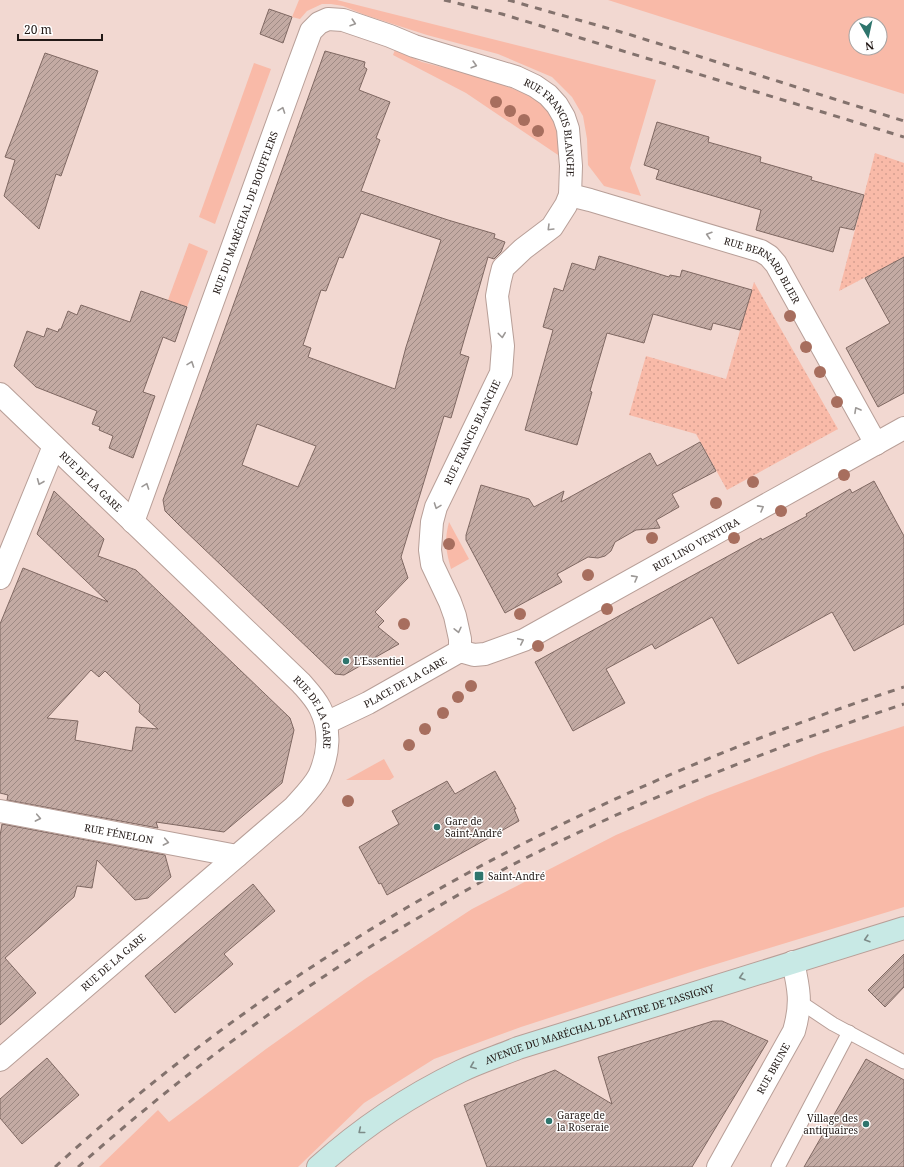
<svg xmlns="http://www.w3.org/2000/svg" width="904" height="1167" font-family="'Noto Serif',serif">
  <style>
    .green { fill: #f9baa8; fill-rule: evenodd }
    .park { fill: url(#park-dots) }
    .building { fill: url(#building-hatch); stroke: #7f6862; fill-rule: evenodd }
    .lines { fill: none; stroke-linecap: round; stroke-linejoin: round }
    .service-casing { stroke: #b89f98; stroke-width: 15 }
    .minor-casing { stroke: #b89f98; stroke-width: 24 }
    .secondary-casing { stroke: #b89f98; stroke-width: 24 }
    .service { stroke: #fff; stroke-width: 13 }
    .minor { stroke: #fff; stroke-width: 22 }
    .secondary { stroke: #c8e9e5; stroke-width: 22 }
    .rail { stroke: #83726d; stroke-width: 3; stroke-dasharray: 7 7; stroke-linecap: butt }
    .tree { fill: #a76e5e }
    .oneway { stroke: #9c9896 }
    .oneway2 { stroke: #7d8b88 }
    .poi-dot { fill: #2e756d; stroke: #fff; stroke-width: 1.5 }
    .labels { text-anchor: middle; stroke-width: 3; stroke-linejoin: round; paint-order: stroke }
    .street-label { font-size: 10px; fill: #221916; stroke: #fff }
    .poi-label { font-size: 10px; fill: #221916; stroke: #fff; text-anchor: start }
  </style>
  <defs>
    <pattern id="park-dots" width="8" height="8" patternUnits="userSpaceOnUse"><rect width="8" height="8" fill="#f9baa8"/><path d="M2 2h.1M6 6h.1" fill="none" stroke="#d59f90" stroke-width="1.8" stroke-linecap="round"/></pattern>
    <pattern id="building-hatch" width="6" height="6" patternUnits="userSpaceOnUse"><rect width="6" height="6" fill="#c3aaa3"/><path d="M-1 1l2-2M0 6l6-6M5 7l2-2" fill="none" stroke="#9e8a84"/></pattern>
  </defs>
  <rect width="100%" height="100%" fill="#f2d8d1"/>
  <g class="green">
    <polygon points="299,0 337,0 656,80 630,168 641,196 604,186 588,165 587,139 583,116 572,97 552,77 498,54 427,35 365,15 343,6 331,4 322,4 307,11 300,19 292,17"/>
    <path d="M608 0H904V94ZM856 24H880V48H856Z"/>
    <polygon points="395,50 422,62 491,80 538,99 549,110 555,124 559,137 561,157 466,93 393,55"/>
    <polygon points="254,63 271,69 215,224 199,217"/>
    <polygon points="189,243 208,251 187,307 168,300"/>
    <path d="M449 522 469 559 451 569C446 551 444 541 449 522Z"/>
    <polygon points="904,726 904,907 697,970 521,1027 434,1059 364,1103 298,1167 99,1167 158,1110 169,1122 266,1049 365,979 472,909 616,835 707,796 821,753"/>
    <polygon points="384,759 394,777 390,780 346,780"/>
  </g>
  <g class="park">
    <polygon points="875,153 904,163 904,257 839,291"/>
    <polygon points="754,282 838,429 727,490 696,434 629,415 646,356 726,379"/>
  </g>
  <g class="building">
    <polygon points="269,9 292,17 283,43 260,34"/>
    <path d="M325 51 365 62 364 67 367 69 359 90 390 102 376 138 380 140 361 191 448 220 495 234 494 238 505 242 501 252 494 259 488 257 460 354 469 357 451 418 444 416 401 557 408 578 375 612 384 621 378 627 399 644 344 675 335 674 178 524 165 511 163 500ZM361 213 441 240 406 347 395 389 308 357 311 348 303 345 321 290 326 291 339 257 343 258ZM257 424 316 446 298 487 242 465Z"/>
    <polygon points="45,53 98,71 61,176 56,174 39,229 4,196 15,160 5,157"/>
    <polygon points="657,122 709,137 708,142 761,157 760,162 812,177 811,180 864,195 854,230 840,227 833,252 756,230 761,210 656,179 659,170 644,165"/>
    <polygon points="599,256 669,277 670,275 680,277 682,270 752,290 740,330 713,323 711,330 653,314 644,343 607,333 590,391 592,392 577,445 525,430 553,330 543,327 554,288 563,291 572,263 595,270"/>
    <polygon points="904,257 904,393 878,407 846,348 890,323 865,278"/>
    <polygon points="141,291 187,307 175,342 163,337 143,392 155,396 133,458 109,448 113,436 99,430 100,427 92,424 97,411 36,387 14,366 27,331 44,337 47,328 58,332 59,329 61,329 68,311 77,315 81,305 130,322"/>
    <polygon points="700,442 716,471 672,494 679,507 656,520 660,528 636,530 615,542 611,551 605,556 598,558 588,557 557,574 562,582 505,613 466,540 466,535 481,485 529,499 534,507 564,491 561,502 650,453 657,466"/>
    <polygon points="874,481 904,536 904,624 854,651 832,612 738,664 712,617 655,649 652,644 606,669 625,703 573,731 535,662 761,538 762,540 807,516 806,514 850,489 852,493"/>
    <path d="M54 491 104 539 98 556 136 570 290 718 294 730 282 783 224 832 156 822 158 828 7 800 8 795 0 793V624L23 568 108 602 37 534ZM91 670 99 677 105 671 140 705 139 712 158 729 136 727 132 751 75 740 78 721 47 718Z"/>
    <polygon points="495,771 516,809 514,809 519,821 387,895 381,883 379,884 359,847 399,824 392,811 447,781 455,794"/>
    <polygon points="2,824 165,855 171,877 148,898 135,900 97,860 92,888 77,886 74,897 5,958 36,993 0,1025 0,836"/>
    <polygon points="253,884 275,911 224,954 233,964 175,1013 145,976"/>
    <polygon points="904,954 904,987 885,1007 868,990"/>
    <polygon points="713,1021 722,1021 768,1041 692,1167 487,1167 464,1105 555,1070 612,1104 598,1057"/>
    <polygon points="47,1058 79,1095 22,1144 0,1118 0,1099"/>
    <polygon points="866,1059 904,1080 904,1167 804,1167"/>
  </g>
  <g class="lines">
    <defs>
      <g id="service">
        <polyline points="800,1002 833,1024 904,1062"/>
        <polyline points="778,1167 849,1032"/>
      </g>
      <g id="minor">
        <path id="s1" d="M570 195 590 200 761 251 769 256 776 264 876 444"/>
        <path id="s2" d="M0 394 301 683C308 691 315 698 320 708 331 729 329 754 319 776 313 787 303 797 294 807L0 1060"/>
        <path id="s3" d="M133 522 298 66 311 31 319 23 328 19 343 20 390 36 414 46 516 77 535 86 548 95 557 105 564 117 568 129 571 166 570 195 566 205 552 227 523 249 503 268 500 280 497 296 503 346 501 373 436 507 432 522 430 550 432 564 450 602 455 616 460 639V651"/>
        <polyline points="0,578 54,446"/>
        <path id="s4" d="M326 723 368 703 460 651 474 655 485 654 524 640 904 428"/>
        <path id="s5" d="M0 811 237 856"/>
        <path id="s6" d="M718 1167 794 1031C802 1003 799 989 793 962"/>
      </g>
      <g id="secondary">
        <path id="s7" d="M318 1167C361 1128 409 1096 461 1071 479 1062 499 1056 518 1048L904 928"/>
      </g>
    </defs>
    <use href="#service" class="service-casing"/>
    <use href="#minor" class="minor-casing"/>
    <use href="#secondary" class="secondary-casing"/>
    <use href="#service" class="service"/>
    <use href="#minor" class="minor"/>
    <use href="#secondary" class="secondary"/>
    <g class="rail">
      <polyline points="444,0 502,14 904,137"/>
      <polyline points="508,0 628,34 904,121"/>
      <path d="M55 1167C299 943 589 789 904 687"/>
      <path d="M78 1167C187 1070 304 983 430 911 457 896 483 880 510 866 637 801 769 749 904 704"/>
    </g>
  </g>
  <g class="tree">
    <circle cx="496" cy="102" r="6"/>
    <circle cx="510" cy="111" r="6"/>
    <circle cx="524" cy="120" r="6"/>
    <circle cx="538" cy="131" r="6"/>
    <circle cx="790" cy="316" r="6"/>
    <circle cx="806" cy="347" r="6"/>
    <circle cx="820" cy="372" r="6"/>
    <circle cx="837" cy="402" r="6"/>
    <circle cx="844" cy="475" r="6"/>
    <circle cx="753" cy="482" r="6"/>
    <circle cx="716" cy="503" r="6"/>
    <circle cx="781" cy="511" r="6"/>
    <circle cx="652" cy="538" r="6"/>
    <circle cx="734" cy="538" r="6"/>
    <circle cx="449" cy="544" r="6"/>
    <circle cx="588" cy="575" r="6"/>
    <circle cx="607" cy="609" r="6"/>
    <circle cx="520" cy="614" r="6"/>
    <circle cx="404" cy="624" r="6"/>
    <circle cx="538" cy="646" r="6"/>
    <circle cx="471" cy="686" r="6"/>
    <circle cx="458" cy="697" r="6"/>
    <circle cx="443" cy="713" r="6"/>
    <circle cx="425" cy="729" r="6"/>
    <circle cx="409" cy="745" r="6"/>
    <circle cx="348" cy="801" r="6"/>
  </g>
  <defs><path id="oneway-chevron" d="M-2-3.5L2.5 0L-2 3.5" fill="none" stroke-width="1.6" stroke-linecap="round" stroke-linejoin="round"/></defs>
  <g class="oneway">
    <use href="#oneway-chevron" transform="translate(353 23) rotate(18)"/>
    <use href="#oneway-chevron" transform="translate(474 65) rotate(16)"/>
    <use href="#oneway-chevron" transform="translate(282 110) rotate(-70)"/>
    <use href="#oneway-chevron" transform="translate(550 228) rotate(135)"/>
    <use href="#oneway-chevron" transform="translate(709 235) rotate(-163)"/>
    <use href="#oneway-chevron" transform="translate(502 335) rotate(83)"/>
    <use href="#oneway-chevron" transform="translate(191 364) rotate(-70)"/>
    <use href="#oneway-chevron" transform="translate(857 410) rotate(-119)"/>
    <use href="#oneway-chevron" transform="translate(40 482) rotate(112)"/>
    <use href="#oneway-chevron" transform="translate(146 486) rotate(-70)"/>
    <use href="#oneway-chevron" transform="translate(437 506) rotate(110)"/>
    <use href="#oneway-chevron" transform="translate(761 508) rotate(-29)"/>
    <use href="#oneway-chevron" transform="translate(635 578) rotate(-29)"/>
    <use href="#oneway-chevron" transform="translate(458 630) rotate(77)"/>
    <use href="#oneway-chevron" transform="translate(521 641) rotate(-25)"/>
    <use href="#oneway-chevron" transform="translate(38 818) rotate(11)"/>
    <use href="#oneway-chevron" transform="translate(166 842) rotate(11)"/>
  </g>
  <g class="oneway2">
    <use href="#oneway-chevron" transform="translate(867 939) rotate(163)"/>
    <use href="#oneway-chevron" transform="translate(742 977) rotate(163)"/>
    <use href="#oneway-chevron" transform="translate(473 1066) rotate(158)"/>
    <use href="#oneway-chevron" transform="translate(361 1131) rotate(141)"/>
  </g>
  <g class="poi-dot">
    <circle cx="346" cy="661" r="4"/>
    <circle cx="437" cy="827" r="4"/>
    <rect x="474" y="871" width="10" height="10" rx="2"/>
    <circle cx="549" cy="1121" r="4"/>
    <circle cx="866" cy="1124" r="4"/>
  </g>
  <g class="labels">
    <g class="street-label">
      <text dy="4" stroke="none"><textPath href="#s3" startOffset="808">RUE FRANCIS BLANCHE</textPath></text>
      <text dy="4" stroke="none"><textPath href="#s3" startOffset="329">RUE DU MARÉCHAL DE BOUFFLERS</textPath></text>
      <text dy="4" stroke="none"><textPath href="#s1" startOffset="212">RUE BERNARD BLIER</textPath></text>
      <text transform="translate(472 432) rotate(-64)" y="4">RUE FRANCIS BLANCHE</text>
      <text dy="4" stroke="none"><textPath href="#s2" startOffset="126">RUE DE LA GARE</textPath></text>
      <text dy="4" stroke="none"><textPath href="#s4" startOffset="416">RUE LINO VENTURA</textPath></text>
      <text dy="4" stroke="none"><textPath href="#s4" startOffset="89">PLACE DE LA GARE</textPath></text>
      <text dy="4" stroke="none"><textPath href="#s2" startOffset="450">RUE DE LA GARE</textPath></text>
      <text dy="4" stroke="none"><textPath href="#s5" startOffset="121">RUE FÉNELON</textPath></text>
      <text transform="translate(113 962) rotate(-41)" y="4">RUE DE LA GARE</text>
      <text dy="4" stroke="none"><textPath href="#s7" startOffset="319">AVENUE DU MARÉCHAL DE LATTRE DE TASSIGNY</textPath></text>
      <text dy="4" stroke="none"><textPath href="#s6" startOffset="113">RUE BRUNE</textPath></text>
    </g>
    <g class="poi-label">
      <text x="354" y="665">L'Essentiel</text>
      <text x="445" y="825">Gare de<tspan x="445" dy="12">Saint-André</tspan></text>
      <text x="488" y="880">Saint-André</text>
      <text x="557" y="1119">Garage de<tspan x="557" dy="12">la Roseraie</tspan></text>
      <text x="858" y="1122" text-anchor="end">Village des<tspan x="858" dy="12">antiquaires</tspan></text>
    </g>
  </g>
  <g transform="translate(868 36) rotate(171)"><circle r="19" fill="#ffffff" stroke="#a7a3a2"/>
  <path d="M0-3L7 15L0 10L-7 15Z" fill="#2e756d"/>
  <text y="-6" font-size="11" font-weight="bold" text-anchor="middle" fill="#221916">N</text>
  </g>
  <path d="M18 34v6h84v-6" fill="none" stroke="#221916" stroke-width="2"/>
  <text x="24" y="34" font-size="12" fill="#221916" stroke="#ffffff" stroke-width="3" paint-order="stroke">20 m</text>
</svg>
